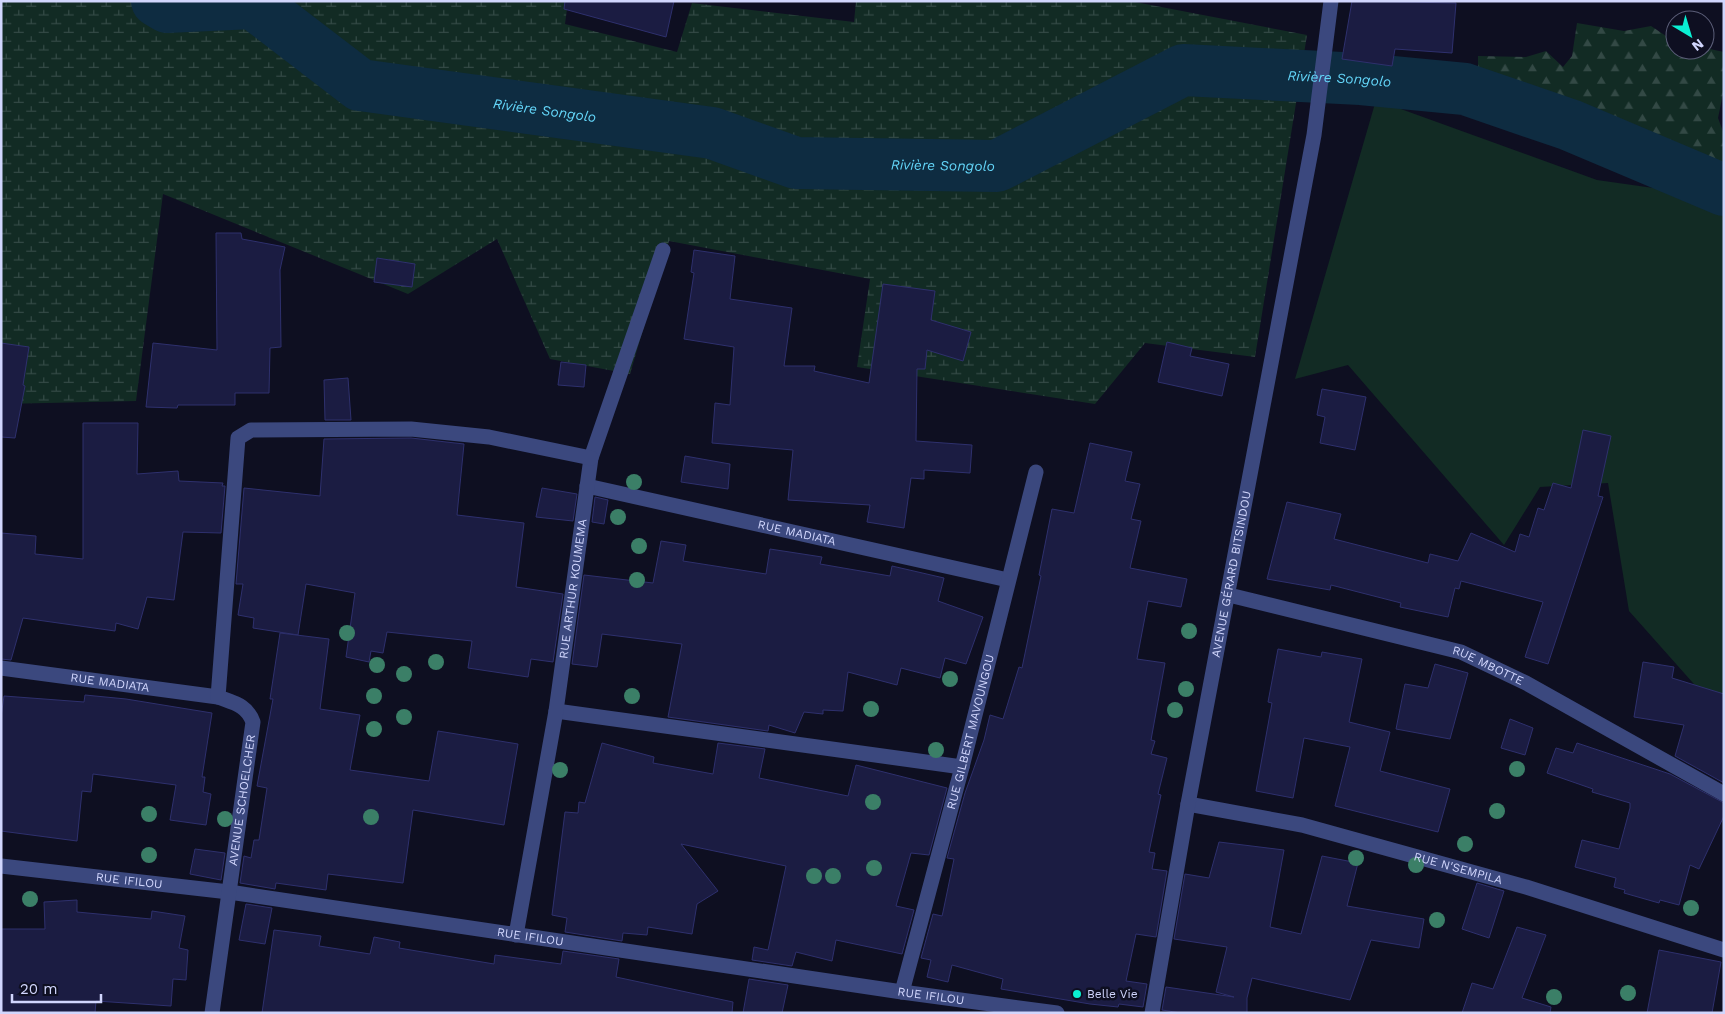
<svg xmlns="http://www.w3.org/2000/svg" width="1725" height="1014" font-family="'Work Sans',sans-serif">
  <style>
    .grass { fill: #122b24 }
    .forest { fill: url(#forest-firs) }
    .wetland { fill: url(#wetland-marsh) }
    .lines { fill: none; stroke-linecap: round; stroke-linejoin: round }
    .river { stroke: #0e2c41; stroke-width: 52 }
    .building { fill: #1b1c42; stroke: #2e306d }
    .minor { stroke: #3b487e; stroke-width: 15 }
    .tree { fill: #3b7f67 }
    .poi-dot { fill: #0af0d3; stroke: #0e0f21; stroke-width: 2 }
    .labels { text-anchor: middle; stroke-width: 5; stroke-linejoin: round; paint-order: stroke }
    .street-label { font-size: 12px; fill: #d1d6fd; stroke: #0e0f21 }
    .poi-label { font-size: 12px; fill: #d1d6fd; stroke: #0e0f21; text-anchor: start }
    .water-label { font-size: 14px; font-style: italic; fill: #63d5f8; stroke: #0e0f21 }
  </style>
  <defs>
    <pattern id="forest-firs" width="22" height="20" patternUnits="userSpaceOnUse" patternTransform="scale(1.25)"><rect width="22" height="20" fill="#122b24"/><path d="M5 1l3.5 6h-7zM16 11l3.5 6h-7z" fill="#334945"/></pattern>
    <pattern id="wetland-marsh" width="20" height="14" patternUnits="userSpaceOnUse" patternTransform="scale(1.25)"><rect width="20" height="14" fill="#122b24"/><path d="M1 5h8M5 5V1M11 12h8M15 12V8" fill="none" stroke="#334945"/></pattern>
  </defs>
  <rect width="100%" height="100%" fill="#0e0f21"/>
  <polygon class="grass" points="1376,100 1597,180 1724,198 1724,702 1709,701 1629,611 1608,483 1540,487 1504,545 1348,365 1295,379"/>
  <polygon class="forest" points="1577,23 1624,31 1651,26 1675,42 1675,50 1705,48 1724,52 1724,89 1718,118 1724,134 1724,184 1529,134 1478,77 1478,56 1526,57 1546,51 1563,67 1572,56"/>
  <polygon class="wetland" points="1,1 568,1 565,24 677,52 692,3 854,22 856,1 1130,1 1307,35 1255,357 1145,343 1095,404 857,367 870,279 669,241 630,374 550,359 497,239 408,294 163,194 136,401 1,404"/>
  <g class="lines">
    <path class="river" id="s1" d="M157 1 167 7 253 3 360 85 712 133 796 163 997 166 1183 70 1361 79 1465 89 1570 125 1724 190"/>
  </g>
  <g class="building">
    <polygon points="565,1 674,1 666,37 564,9"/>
    <polygon points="1352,1 1456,3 1452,53 1395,49 1392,66 1342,59"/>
    <polygon points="216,233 241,233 242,239 285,247 280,270 281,347 270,348 269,393 235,393 235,405 178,405 177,408 146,407 153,343 217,350"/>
    <polygon points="694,250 735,256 730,299 792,308 784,366 815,366 814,371 869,383 883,284 935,291 931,320 971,332 963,361 927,350 925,369 917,369 916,441 972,445 970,473 924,470 924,479 911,478 904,528 867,522 870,505 788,500 793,450 712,443 715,403 730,405 734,347 684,339 694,273 691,272"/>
    <polygon points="377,258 415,264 412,287 374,282"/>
    <polygon points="1167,342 1192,348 1190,356 1229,364 1222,396 1158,382"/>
    <polygon points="1,343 29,347 23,385 25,386 15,438 1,437"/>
    <polygon points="561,362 586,365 584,387 558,385"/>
    <polygon points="348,378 351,420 325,420 324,380"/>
    <polygon points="1322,389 1366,397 1355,450 1320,443 1325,417 1317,415"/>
    <polygon points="83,423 138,423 137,474 178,471 179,481 223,483 222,486 225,486 221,533 183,532 174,600 147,597 138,629 116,623 115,631 23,618 11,660 1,659 1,533 36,536 35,554 83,559"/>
    <polygon points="1583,430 1611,436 1598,496 1603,497 1548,664 1525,657 1543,602 1461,581 1459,589 1455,588 1448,617 1400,607 1401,603 1331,585 1330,590 1267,579 1287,502 1341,514 1334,539 1428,563 1430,554 1458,561 1471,533 1515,552 1520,534 1529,537 1538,508 1544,510 1553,483 1571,488"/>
    <polygon points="411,438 464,444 457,515 524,523 516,587 563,594 553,662 531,659 528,677 468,668 472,641 387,632 383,653 371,651 369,662 346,657 355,593 306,584 298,635 253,628 254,618 238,615 243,584 236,584 244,488 320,496 324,439"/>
    <polygon points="1090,443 1132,452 1125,481 1140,484 1131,519 1141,521 1130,568 1187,579 1181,607 1148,601 1137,659 1165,663 1151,740 1155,741 1151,754 1167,758 1158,794 1161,795 1149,852 1155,853 1152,869 1167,871 1156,937 1136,934 1126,981 1147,984 1143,1007 1119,1004 1118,1007 1090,1004 1001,989 1003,979 952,965 948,982 927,977 931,960 921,958 933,914 942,916 943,912 954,859 947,858 965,793 984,740 990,715 1003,719 1019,667 1022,668 1041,576 1039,575 1052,509 1074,513"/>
    <polygon points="685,456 730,464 728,489 681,482"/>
    <polygon points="542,488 577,494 573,521 536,517"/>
    <polygon points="595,497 608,500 604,524 592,522"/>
    <polygon points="661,541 686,545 683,561 766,574 770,549 822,557 820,564 890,576 892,566 944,578 938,601 983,617 966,664 945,658 940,678 901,668 897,685 848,672 843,711 823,710 823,714 804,712 795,733 769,725 768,731 668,717 682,644 602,634 597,667 572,664 584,575 653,583"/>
    <polygon points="280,633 329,639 320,709 360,715 350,770 429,781 438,731 518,744 504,825 413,810 403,883 328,874 326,890 276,883 275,889 240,883 244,856 251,858 254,840 259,840 267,788 257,786 273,699 270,699"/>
    <polygon points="1278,649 1321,657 1322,652 1362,659 1349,722 1390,732 1380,771 1450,789 1438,832 1335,806 1350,747 1304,738 1293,798 1256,791 1272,703 1268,702"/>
    <polygon points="1643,662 1674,667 1672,678 1724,694 1724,783 1675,756 1684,725 1634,717"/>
    <polygon points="1435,664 1468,673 1450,739 1396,729 1405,684 1428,688"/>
    <polygon points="85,695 126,699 212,713 202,777 205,777 203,792 211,794 206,825 170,820 176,785 93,774 91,792 82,791 77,841 1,831 1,717 4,696 84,702"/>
    <polygon points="1510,719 1533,728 1525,755 1501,748"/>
    <polygon points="602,743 654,757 653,763 713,774 718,743 765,749 759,778 848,796 856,765 947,788 929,855 911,853 896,906 914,910 902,954 836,940 832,961 796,952 792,966 752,960 754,947 768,950 786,866 681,844 718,891 697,904 692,934 648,927 647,935 623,933 622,941 565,932 567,918 552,915 565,812 578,813 579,802 585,803"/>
    <polygon points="1577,743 1670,774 1724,803 1724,816 1699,869 1690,865 1679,905 1660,900 1659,903 1624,893 1625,890 1614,887 1616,878 1575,867 1582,840 1619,849 1630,808 1630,803 1592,792 1593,789 1547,773 1556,748 1573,753"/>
    <polygon points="1219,842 1284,850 1270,927 1301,934 1322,856 1358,863 1347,906 1424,919 1419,948 1371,940 1350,1000 1252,978 1247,998 1247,1013 1181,1013 1162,1010 1166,987 1234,997 1216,992 1227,947 1174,939 1185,874 1209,878"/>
    <polygon points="195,849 225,853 221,880 190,874"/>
    <polygon points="1477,883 1504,891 1489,938 1462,929"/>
    <polygon points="77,900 77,912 151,919 152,911 185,916 179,948 188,950 186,980 173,979 171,1006 96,1001 95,1013 1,1013 1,929 45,929 44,902"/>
    <polygon points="246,904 272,908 265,944 239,940"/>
    <polygon points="1517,927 1546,935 1522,998 1551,1007 1550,1013 1462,1013 1472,983 1493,989"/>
    <polygon points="274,930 321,936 319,946 370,954 374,937 400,942 399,948 494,964 495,955 561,964 563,951 619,959 616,977 733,1002 732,1013 262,1013"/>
    <polygon points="1659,950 1721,962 1712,1013 1647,1013"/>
    <polygon points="749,979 788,985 782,1013 743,1013"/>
  </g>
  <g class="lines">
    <g class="minor">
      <path id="s2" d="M587 486 1008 580"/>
      <path id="s3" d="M1229 595 1461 652 1526 683 1724 794"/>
      <path id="s4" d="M1 668 218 697"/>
      <polyline points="556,711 962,767"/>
      <path id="s5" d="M1188 804 1302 825 1526 887 1724 950"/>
      <path id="s6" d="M1 866 229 892 902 992 1057 1013"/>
      <path id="s7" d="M516 935 556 711 591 458 663 250"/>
      <path id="s8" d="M902 992 962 767 1036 472"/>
      <path id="s9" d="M212 1013 253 722C247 705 234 703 218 697L238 438 251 430 411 429 489 437 591 458"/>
      <path id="s10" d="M1152 1013 1188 804 1314 135 1331 1"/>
    </g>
  </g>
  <g class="tree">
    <circle cx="634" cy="482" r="8"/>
    <circle cx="618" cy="517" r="8"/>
    <circle cx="639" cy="546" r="8"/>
    <circle cx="637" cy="580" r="8"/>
    <circle cx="1189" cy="631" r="8"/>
    <circle cx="347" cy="633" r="8"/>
    <circle cx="436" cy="662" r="8"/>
    <circle cx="377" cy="665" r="8"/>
    <circle cx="404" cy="674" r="8"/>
    <circle cx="950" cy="679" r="8"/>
    <circle cx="1186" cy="689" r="8"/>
    <circle cx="374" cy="696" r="8"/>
    <circle cx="632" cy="696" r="8"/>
    <circle cx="871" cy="709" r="8"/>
    <circle cx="1175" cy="710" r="8"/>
    <circle cx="404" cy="717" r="8"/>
    <circle cx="374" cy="729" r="8"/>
    <circle cx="936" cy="750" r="8"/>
    <circle cx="1517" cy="769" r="8"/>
    <circle cx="560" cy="770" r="8"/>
    <circle cx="873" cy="802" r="8"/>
    <circle cx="1497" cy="811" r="8"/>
    <circle cx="149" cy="814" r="8"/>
    <circle cx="371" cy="817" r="8"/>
    <circle cx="225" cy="819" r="8"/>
    <circle cx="1465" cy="844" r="8"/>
    <circle cx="149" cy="855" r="8"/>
    <circle cx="1356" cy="858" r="8"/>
    <circle cx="1416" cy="865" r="8"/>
    <circle cx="874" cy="868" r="8"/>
    <circle cx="814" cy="876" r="8"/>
    <circle cx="833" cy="876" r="8"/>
    <circle cx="30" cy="899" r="8"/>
    <circle cx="1691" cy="908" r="8"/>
    <circle cx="1437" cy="920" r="8"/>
    <circle cx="1628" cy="993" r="8"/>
    <circle cx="1554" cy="997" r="8"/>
  </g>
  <circle class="poi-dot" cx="1077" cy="994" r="5"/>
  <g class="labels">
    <g class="street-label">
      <text dy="4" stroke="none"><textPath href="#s2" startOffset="215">RUE MADIATA</textPath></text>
      <text dy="4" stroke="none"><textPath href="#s10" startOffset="446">AVENUE GÉRARD BITSINDOU</textPath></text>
      <text dy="4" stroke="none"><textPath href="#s7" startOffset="351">RUE ARTHUR KOUMEMA</textPath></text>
      <text dy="4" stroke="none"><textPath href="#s3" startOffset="269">RUE MBOTTE</textPath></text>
      <text dy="4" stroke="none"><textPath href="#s4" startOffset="110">RUE MADIATA</textPath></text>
      <text dy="4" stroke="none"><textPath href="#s8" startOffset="269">RUE GILBERT MAVOUNGOU</textPath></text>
      <text dy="4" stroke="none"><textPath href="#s9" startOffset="215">AVENUE SCHOELCHER</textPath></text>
      <text dy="4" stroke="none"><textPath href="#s5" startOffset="278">RUE N'SEMPILA</textPath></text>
      <text dy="4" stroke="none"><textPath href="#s6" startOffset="129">RUE IFILOU</textPath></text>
      <text dy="4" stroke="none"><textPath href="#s6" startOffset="534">RUE IFILOU</textPath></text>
      <text dy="4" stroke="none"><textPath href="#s6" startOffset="939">RUE IFILOU</textPath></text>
    </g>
    <g class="poi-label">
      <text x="1087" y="998">Belle Vie</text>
    </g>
    <g class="water-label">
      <text dy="5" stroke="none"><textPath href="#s1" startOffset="1244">Rivière Songolo</textPath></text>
      <text dy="5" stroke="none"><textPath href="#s1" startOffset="419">Rivière Songolo</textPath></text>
      <text dy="5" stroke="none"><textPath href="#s1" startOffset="824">Rivière Songolo</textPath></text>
    </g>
  </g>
  <rect width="1725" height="1014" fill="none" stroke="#d1d6fd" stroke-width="5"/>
  <g transform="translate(1690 35) rotate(142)"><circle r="24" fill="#0e0f21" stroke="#5c5f79"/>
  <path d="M0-4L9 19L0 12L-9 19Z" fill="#0af0d3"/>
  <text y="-8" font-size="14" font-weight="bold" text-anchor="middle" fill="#d1d6fd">N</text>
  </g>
  <path d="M12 994v8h89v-8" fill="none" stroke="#d1d6fd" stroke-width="2.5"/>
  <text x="20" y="994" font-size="15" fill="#d1d6fd" stroke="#0e0f21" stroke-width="4" paint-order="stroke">20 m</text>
</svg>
